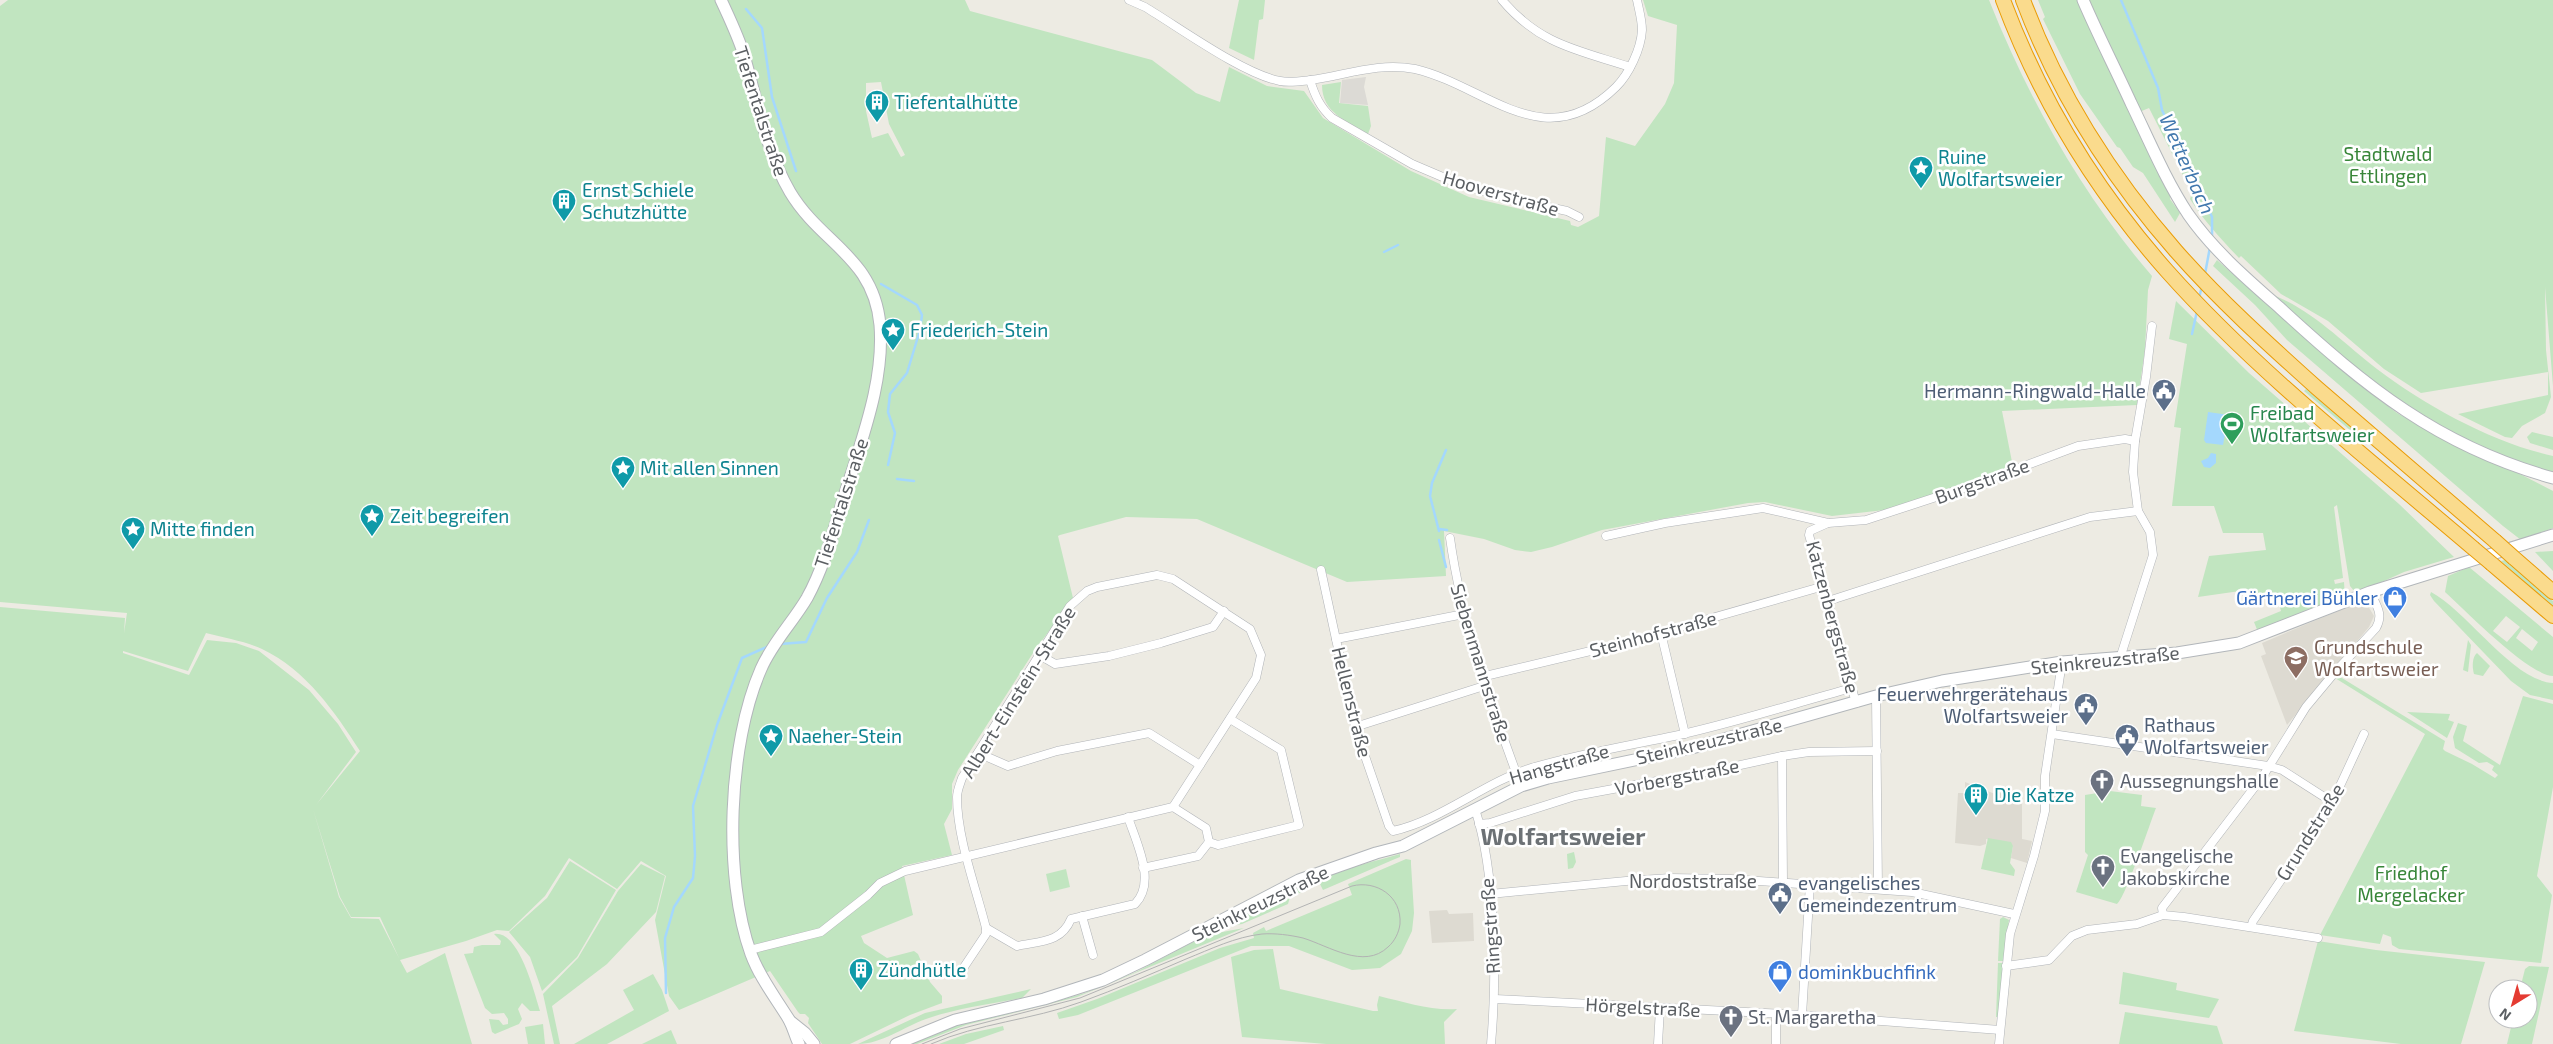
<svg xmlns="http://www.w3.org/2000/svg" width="2553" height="1044" font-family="'Exo 2',sans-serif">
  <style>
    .industrial { fill: #dcdad5 }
    .education { fill: #dddad1 }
    .green { fill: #c1e5c0; fill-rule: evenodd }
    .water { fill: #a4d8fd }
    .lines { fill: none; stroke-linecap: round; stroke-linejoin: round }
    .stream { stroke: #a4d8fd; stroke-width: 2.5 }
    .street-casing { stroke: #b1b4b8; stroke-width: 9 }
    .secondary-casing { stroke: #b2b6ba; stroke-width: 13 }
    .highway-casing { stroke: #ea9c06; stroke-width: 16 }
    .street { stroke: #fff; stroke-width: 8 }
    .secondary { stroke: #fff; stroke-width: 11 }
    .highway { stroke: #fadb8d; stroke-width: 14 }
    .tram { stroke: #b2b3b3; stroke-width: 1 }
    .highway-bridge-casing { stroke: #ea9c06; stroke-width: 16; stroke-linecap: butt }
    .highway-bridge { stroke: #fadb8d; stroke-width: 14 }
    .labels { text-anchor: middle; stroke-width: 5; stroke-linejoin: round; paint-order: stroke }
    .culture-label { font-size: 19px; fill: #0d838f; stroke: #fff; text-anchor: start }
    .street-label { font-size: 19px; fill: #5b5f63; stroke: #fff }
    .park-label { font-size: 19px; fill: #388639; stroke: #fff }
    .service-label { font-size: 19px; fill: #4e5e75; stroke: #fff; text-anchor: end }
    .leisure-label { font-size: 19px; fill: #27864d; stroke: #fff; text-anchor: start }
    .shop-label { font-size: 19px; fill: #366cbe; stroke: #fff; text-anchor: end }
    .education-label { font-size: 19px; fill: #785e54; stroke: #fff; text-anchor: start }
    .worship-label { font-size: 19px; fill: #5b616d; stroke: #fff; text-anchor: start }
    .water-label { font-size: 20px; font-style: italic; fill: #4279ae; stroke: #fff }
    .district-label { font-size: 24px; font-weight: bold; fill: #6c7175; stroke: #fff }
  </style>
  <rect width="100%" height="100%" fill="#edebe3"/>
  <polygon class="industrial" points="1366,77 1364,87 1368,105 1340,103 1342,80"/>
  <g class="education">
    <polygon points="2359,602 2368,606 2374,616 2369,627 2287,725 2261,656 2266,654 2262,643"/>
    <polygon points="1965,782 1995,794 1996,792 2016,797 2015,802 2022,804 2022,839 2032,841 2027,863 2011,858 2013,846 1986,839 1986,844 1980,846 1955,843 1958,793 1965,793"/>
    <polygon points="1447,910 1449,914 1473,913 1474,941 1432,943 1429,911"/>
  </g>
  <g class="green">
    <path d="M8 0H965L970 11 1152 60 1196 93 1220 102 1229 67 1267 86 1304 91 1323 118 1411 171 1469 197 1570 221 1571 225 1578 227 1599 216 1606 137 1635 146 1665 104 1674 83 1677 25 1648 16 1643 0H1989C2029 100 2082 195 2152 276L2148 290 2145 349 2137 405 2002 411 2013 467 1893 509 1832 516 1765 502 1748 503 1602 530 1552 547 1531 552 1515 550 1484 539 1444 531 1446 576 1347 582 1197 519 1126 517 1060 535 1058 536 1073 598 1033 653 958 770 952 784V809L944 824 952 855 902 866 913 915 861 936 864 943 887 958 914 951 918 954 930 982 942 996V1003L910 1015 850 1044H822L808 1023 809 1018 805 1014H800L798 1012 770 971 679 1010 669 996 655 920 666 876 641 861 617 889 569 858 545 896 509 931 497 930 466 941 400 960 407 973 445 953 472 1044H0V607L125 618 124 633 127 613 0 602V6ZM881 82 889 124 905 155 901 157 888 133 872 138 866 111V83ZM206 633C224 638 245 641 262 649 306 670 335 712 360 751L316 805 356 752 338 724 309 690 259 651 236 643 207 640 189 675 123 653V651L188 671ZM313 809 340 897 351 917H380L399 958 379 919 351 918 339 897Z"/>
    <polygon points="1239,0 1265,0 1263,19 1259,20 1254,60 1229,48"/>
    <path d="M2038 0H2553V386L2545 287 2546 350 2551 397 2545 413 2522 426 2512 438 2505 437 2458 414 2548 395V372L2421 393 2384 369 2328 321 2281 294 2241 256 2239 258C2221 239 2204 221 2190 199L2192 193 2149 108 2132 115 2170 192V199L2180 213 2175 222 2143 173 2133 167 2120 148 2117 147 2080 94 2043 19 2045 17Z"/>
    <path d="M1341 82 1339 103 1368 106 1371 126 1368 134C1347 121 1322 113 1322 85Z"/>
    <polygon points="2217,260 2356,382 2397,413 2465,451 2514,471 2553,491 2553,528 2521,540 2503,526 2287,340 2255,305 2213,266"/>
    <path d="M2273 295C2314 311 2343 343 2377 369 2426 406 2493 443 2553 456V472L2520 463 2451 434 2366 378Z"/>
    <polygon points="2176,301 2249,373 2399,504 2454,557 2404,572 2360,592 2355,592 2350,586 2337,505 2334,507 2343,578 2334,580 2335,584 2344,582 2345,597 2258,632 2254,622 2281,611 2277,596 2256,599 2254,589 2198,597 2209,556 2266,550 2263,533 2223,533 2214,506 2172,506 2181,428 2174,427 2187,344 2169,339"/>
    <polygon points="2306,389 2352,428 2350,430 2304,391"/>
    <polygon points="2532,432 2553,437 2553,450 2530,443 2527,437"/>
    <polygon points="2553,551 2553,571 2535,552"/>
    <polygon points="2505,560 2553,601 2553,606 2501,561"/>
    <path d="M2469 567 2553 637V676C2528 675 2466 611 2445 592L2448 576ZM2506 616 2520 627 2507 642 2493 631ZM2522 629 2538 642 2532 651 2516 638Z"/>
    <path d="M2431 592C2467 611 2513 681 2553 683V700L2530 695 2511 681 2434 601 2430 595Z"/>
    <polygon points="2468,640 2471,645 2468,672 2463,670"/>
    <path d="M2477 653 2490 666 2483 676 2474 674C2472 667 2472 657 2477 653Z"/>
    <polygon points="2337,675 2445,741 2443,749 2445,751 2472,764 2495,778 2498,775 2492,770 2494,766 2487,762 2479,763 2455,748 2453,737 2458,723 2467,726 2463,741 2500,765 2523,696 2553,704 2553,787 2537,876 2552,895 2541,963 2399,949 2392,945 2391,937 2383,934 2380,944 2320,935 2425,734 2335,678"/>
    <polygon points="2407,712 2450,714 2448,720 2454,722 2447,738"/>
    <path d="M2110 791 2142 795 2141 806 2156 808C2150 823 2125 899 2117 904L2076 892 2088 855 2085 852V795Z"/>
    <polygon points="1988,838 2011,842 2013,846 2010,863 2015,870 2014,876 1981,869"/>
    <polygon points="1574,852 1576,862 1573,868 1568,869 1567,854"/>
    <path d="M1400 854V857L1395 859 1323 890 1320 884 1290 897 1288 904 1242 924 1218 928C1255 909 1291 889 1330 875 1353 866 1376 861 1400 854Z"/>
    <polygon points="1406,859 1411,860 1411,864 1414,913 1412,931 1401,954 1380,968 1352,970 1289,946 1251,946 1078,1015 1059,1019 1057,1013 1097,999 1220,948 1254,938 1253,933 1264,927 1266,931 1352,895 1348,884"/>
    <polygon points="570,861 616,890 577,957 542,991 530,957 509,932 547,898"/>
    <polygon points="641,864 665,876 656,912 607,964 552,1006 560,1044 554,1044 543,994 578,958 618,891"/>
    <polygon points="1066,869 1070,887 1050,892 1046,874"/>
    <polygon points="2003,917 2009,920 2003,961 1998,961 2000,919"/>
    <polygon points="1244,928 1077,997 966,1025 917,1044 909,1044 955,1026 1037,1007 1085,993 1136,972 1206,935"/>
    <path d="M494 934C519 930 534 992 540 1011H530L522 1003 518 1009 522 1019 519 1024 495 1034 492 1032 489 1019 499 1020 503 1025 508 1024V1019L504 1013 492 1014 485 1008 464 954 473 953 474 947 482 945H500L501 941Z"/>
    <polygon points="2318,941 2376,950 2485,962 2461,1044 2401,1044 2294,1031"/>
    <path d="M1273 949 1280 989 1373 1011H1378L1377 1005 1379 996C1404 1002 1432 1011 1457 1009L1444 1022 1445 1044H1326L1242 1037 1231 957 1254 950Z"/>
    <polygon points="1998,963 2003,963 1999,1017 1996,1017"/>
    <polygon points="2529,966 2549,967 2532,1044 2507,1044 2513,1019 2528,1019 2528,989 2520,989 2525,969"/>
    <polygon points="2123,972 2177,983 2176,990 2219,999 2209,1018 2119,1004"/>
    <polygon points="653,974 662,990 669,1011 607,1044 574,1044 634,1010 623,990"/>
    <path d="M1031 989 1022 998C990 1004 957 1008 926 1019 904 1027 881 1044 858 1044L925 1013Z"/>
    <polygon points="2125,1012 2217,1026 2223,1044 2119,1044"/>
    <polygon points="543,1024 545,1044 528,1044 525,1027"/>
    <polygon points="1003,1026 1004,1030 964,1044 939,1044 966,1034"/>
    <polygon points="671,1030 677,1044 642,1044"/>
  </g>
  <g class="water">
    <polygon points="2208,412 2229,415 2233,419 2233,426 2226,429 2223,445 2206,443 2204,440"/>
    <polygon points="2211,453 2216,454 2216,463 2210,468 2204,467 2201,461 2208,458"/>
  </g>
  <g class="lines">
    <g class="stream">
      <polyline points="2121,0 2158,88 2162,110 2212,217 2212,239"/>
      <polyline points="746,9 762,28 772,97 796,171"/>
      <polyline points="1384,252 1398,245"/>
      <polyline points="2205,274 2210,247"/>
      <polyline points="881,284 917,305 922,315 920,330 907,373 890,394 888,412 895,433 888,465"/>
      <polyline points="2199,298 2202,286"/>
      <polyline points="2192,334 2197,311"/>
      <polyline points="897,479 914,481"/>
      <polyline points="1439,529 1447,530"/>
      <polyline points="1439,531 1430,496 1432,483 1446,450"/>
      <polyline points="1439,540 1446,567"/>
      <polyline points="780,644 806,642 827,598 857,552 869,520"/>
      <polyline points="666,993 665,938 674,907 693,878 695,856 693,806 717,725 742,658 769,646"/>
    </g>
    <defs>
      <g id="street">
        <path d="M1129 0 1145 7C1180 28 1243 74 1280 81 1289 83 1302 81 1311 80 1346 75 1379 62 1415 69 1487 86 1544 158 1616 87 1629 74 1641 49 1642 30 1642 20 1639 10 1637 0"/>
        <path d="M1502 0C1540 45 1578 50 1630 67"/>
        <path d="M1310 80C1315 96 1320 107 1332 118L1412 164 1459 184 1507 198 1567 211 1579 217"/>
        <polyline points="1828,523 1810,531 1809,535 1856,703"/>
        <polyline points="1606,536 1665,523 1763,508 1828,523 1866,520 1976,484 2078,446 2125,439 2135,441"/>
        <path d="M1450 538C1462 624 1491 705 1521 786"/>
        <path d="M1321 570 1355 727 1389 826 1393 831C1442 820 1483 783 1531 768 1581 753 1633 745 1683 734 1740 721 1796 703 1852 688"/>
        <polyline points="1828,601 2090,517 2138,511"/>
        <polyline points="1661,633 1685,734"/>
        <polyline points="1336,639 1464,614"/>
        <polyline points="1038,654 1055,664 1109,656 1161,643 1213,627 1224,611"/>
        <polyline points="2122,658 2122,652 2153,555 2150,532 2138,511 2133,472 2135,441 2146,377 2152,326"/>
        <polyline points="1481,677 1624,643 1824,586"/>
        <polyline points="1876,696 1878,889"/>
        <polyline points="1355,727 1484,686"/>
        <polyline points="2052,734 2268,766 2282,770 2332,802"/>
        <polyline points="978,753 1008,766 1057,751 1149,733 1200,765"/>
        <polyline points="1782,756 1783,882"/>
        <polyline points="1173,807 1206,828 1209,842"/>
        <path d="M1475 809C1496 873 1497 977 1491 1044"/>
        <polyline points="1479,824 1490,823 1575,796 1722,769 1782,756 1809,752 1877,751"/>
        <polyline points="1209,842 1218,845 1299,825 1281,750 1230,719"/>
        <polyline points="1143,868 1198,856 1209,842"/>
        <polyline points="1490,894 1626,881 1670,878 1731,879 1912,892 2014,914"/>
        <path d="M2163 915 2162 908 2263 776 2306 707 2336 671 2376 628C2384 614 2376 605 2370 592"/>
        <polyline points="1082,916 1093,955"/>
        <polyline points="2251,927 2253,921 2319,824 2339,788 2364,734"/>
        <path d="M986 928 1017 946C1040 941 1061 943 1071 919L1135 904C1157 882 1136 842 1128 817"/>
        <path d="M750 950 821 932 868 895 880 883 905 871 1173 807 1256 678 1261 655 1250 629 1173 579 1157 575 1097 587 1087 591 1070 606 962 778C960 784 957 791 957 797 957 838 976 888 986 928V934L964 967"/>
        <polyline points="2006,966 2049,960 2072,936 2087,930 2137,924 2163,915 2184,917 2318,938"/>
        <polyline points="1495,999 1802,1015 2000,1030"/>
        <polyline points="1776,1015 1776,1044"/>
        <polyline points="1802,1015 1810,884"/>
        <polyline points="1658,1044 1660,1008"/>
        <polyline points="1999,1044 2010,934 2034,856 2045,811 2045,776 2062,662"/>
      </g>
      <g id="secondary">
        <path d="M721 0C729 17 737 34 743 52 757 99 765 149 790 192 821 244 874 257 880 325 884 376 866 427 851 475 837 515 828 560 807 598 793 622 772 643 761 669 728 744 723 877 751 954 760 978 775 997 788 1018 793 1026 795 1036 799 1044"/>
        <path d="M2083 0C2098 35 2115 68 2131 103 2149 140 2165 179 2188 214 2213 250 2247 279 2280 308 2366 387 2438 446 2553 478"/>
        <polyline points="790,1021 805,1033 814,1044"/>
        <polyline points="896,1044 955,1020 1044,999 1103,980 1145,960 1299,880 1376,853 1403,846 1521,786 1548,778 1692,748 1876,696 1942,681 2062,662 2177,653 2239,643 2370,592 2553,535"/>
      </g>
      <g id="highway">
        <path d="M2003 0C2040 99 2097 192 2167 271 2256 371 2371 461 2473 548"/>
        <path d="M2023 0C2057 91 2111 177 2176 251 2219 300 2268 344 2317 388 2376 439 2436 490 2495 541"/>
        <polyline points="2514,558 2553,592"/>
        <polyline points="2492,564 2553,616"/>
      </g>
    </defs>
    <use href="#street" class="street-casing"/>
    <use href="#secondary" class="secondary-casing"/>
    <use href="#highway" class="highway-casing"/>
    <use href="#street" class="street"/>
    <use href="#secondary" class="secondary"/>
    <use href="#highway" class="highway"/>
    <path class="tram" d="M922 1044 960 1029 1080 998 1352 886C1376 880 1402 896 1400 924 1399 932 1395 941 1388 947 1364 970 1329 946 1303 938 1290 935 1275 933 1262 934 1235 937 1211 949 1186 959 1151 974 1117 989 1081 1002 1032 1020 979 1023 931 1044"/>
    <defs>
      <g id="highway-bridge">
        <polyline points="2495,541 2514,558"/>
        <polyline points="2473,548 2492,564"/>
      </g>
    </defs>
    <use href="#highway-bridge" class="highway-bridge-casing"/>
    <use href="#highway-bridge" class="highway-bridge"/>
  </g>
  <defs>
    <symbol id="building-pin" viewBox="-11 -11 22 30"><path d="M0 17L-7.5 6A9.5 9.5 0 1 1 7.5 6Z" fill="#0f9aa8" stroke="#fff"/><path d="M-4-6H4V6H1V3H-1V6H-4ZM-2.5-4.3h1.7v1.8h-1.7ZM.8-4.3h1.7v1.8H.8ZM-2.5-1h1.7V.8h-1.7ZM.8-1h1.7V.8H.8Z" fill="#fff"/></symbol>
    <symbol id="sight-pin" viewBox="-11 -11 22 30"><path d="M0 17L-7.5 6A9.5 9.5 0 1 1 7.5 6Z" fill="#0f9aa8" stroke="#fff"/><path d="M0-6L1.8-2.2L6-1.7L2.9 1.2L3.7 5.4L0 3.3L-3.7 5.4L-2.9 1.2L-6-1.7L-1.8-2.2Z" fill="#fff"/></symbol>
    <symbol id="civic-pin" viewBox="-11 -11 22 30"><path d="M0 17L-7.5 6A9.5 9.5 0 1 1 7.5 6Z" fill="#5c6f8a" stroke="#fff"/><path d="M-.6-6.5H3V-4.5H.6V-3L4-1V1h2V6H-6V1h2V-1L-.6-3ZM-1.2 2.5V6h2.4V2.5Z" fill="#fff"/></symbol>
    <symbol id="stadium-pin" viewBox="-11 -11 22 30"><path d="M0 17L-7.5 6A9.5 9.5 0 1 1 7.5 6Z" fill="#2e9e5b" stroke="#fff"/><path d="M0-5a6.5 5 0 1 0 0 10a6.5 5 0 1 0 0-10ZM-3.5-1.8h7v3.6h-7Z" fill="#fff"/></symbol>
    <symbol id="shop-pin" viewBox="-11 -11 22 30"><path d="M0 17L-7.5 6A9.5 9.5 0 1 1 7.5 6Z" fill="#3f7fe0" stroke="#fff"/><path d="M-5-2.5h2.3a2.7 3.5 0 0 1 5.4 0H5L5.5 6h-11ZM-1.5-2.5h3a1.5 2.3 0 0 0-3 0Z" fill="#fff"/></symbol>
    <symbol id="school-pin" viewBox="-11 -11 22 30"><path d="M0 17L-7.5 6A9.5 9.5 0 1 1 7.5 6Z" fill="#8d6e63" stroke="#fff"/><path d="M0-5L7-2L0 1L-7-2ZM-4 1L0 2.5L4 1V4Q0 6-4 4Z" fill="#fff"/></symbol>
    <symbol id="church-pin" viewBox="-11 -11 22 30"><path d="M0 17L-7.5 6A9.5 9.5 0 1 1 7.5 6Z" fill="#6b7280" stroke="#fff"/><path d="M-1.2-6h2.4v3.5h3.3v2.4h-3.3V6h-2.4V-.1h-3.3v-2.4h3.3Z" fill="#fff"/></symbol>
  </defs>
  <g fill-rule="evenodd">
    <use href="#building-pin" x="863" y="88" width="28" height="38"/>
    <use href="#sight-pin" x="1907" y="154" width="28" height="38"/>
    <use href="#building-pin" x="550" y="187" width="28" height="38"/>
    <use href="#sight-pin" x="879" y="316" width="28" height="38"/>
    <use href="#civic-pin" x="2150" y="377" width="28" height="38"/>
    <use href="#stadium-pin" x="2218" y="410" width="28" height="38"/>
    <use href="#sight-pin" x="609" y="454" width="28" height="38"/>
    <use href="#sight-pin" x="358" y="502" width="28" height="38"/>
    <use href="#sight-pin" x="119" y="515" width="28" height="38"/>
    <use href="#shop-pin" x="2381" y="584" width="28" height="38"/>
    <use href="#school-pin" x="2282" y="644" width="28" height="38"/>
    <use href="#civic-pin" x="2072" y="691" width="28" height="38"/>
    <use href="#sight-pin" x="757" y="722" width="28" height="38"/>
    <use href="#civic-pin" x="2113" y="722" width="28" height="38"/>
    <use href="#church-pin" x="2088" y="767" width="28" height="38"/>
    <use href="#building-pin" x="1962" y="781" width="28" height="38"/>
    <use href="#church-pin" x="2089" y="853" width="28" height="38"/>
    <use href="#civic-pin" x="1766" y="880" width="28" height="38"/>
    <use href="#building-pin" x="847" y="956" width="28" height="38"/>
    <use href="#shop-pin" x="1766" y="958" width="28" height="38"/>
    <use href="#church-pin" x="1717" y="1003" width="28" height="38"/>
  </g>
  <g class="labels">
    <g class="culture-label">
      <text x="894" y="109">Tiefentalhütte</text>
      <text x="1938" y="164">Ruine<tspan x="1938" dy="22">Wolfartsweier</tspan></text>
      <text x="582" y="197">Ernst Schiele<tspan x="582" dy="22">Schutzhütte</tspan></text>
      <text x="910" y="337">Friederich-Stein</text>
      <text x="640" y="475">Mit allen Sinnen</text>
      <text x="390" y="523">Zeit begreifen</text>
      <text x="150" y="536">Mitte finden</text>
      <text x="788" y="743">Naeher-Stein</text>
      <text x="1994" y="802">Die Katze</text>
      <text x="878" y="977">Zündhütle</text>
    </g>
    <g class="street-label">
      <text transform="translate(761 111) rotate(72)" y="7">Tiefentalstraße</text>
      <text transform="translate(1501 193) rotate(16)" y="7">Hooverstraße</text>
      <text transform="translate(1982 481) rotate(-20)" y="7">Burgstraße</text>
      <text transform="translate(841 503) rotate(-72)" y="7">Tiefentalstraße</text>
      <text transform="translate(1833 617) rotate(75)" y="7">Katzenbergstraße</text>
      <text transform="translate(1653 634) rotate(-15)" y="7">Steinhofstraße</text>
      <text transform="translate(2105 660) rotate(-6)" y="7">Steinkreuzstraße</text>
      <text transform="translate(1481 663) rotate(73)" y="7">Siebenmannstraße</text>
      <text transform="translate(1018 692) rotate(-58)" y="7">Albert-Einstein-Straße</text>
      <text transform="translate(1352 702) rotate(76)" y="7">Hellenstraße</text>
      <text transform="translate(1709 741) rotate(-13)" y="7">Steinkreuzstraße</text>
      <text transform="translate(1559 764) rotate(-16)" y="7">Hangstraße</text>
      <text transform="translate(1677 777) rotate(-11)" y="7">Vorbergstraße</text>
      <text transform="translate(2310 832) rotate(-58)" y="7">Grundstraße</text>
      <text x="1693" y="888">Nordoststraße</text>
      <text transform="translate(1260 903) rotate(-26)" y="7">Steinkreuzstraße</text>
      <text transform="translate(1490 926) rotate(-94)" y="7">Ringstraße</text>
      <text transform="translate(1643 1007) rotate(3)" y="7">Hörgelstraße</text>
    </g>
    <g class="park-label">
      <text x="2388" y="161">Stadtwald<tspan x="2388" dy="22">Ettlingen</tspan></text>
      <text x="2411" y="880">Friedhof<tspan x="2411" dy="22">Mergelacker</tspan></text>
    </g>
    <g class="service-label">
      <text x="2146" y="398">Hermann-Ringwald-Halle</text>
      <text x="2068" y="701">Feuerwehrgerätehaus<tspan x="2068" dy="22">Wolfartsweier</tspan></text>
      <text x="2144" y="732" text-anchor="start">Rathaus<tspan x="2144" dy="22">Wolfartsweier</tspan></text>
      <text x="1798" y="890" text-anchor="start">evangelisches<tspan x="1798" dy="22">Gemeindezentrum</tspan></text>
    </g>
    <g class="leisure-label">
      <text x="2250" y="420">Freibad<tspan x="2250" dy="22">Wolfartsweier</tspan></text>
    </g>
    <g class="shop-label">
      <text x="2378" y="605">Gärtnerei Bühler</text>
      <text x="1798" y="979" text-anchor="start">dominkbuchfink</text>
    </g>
    <g class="education-label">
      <text x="2314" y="654">Grundschule<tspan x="2314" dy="22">Wolfartsweier</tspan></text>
    </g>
    <g class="worship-label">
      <text x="2120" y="788">Aussegnungshalle</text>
      <text x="2120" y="863">Evangelische<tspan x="2120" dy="22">Jakobskirche</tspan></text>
      <text x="1748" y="1024">St. Margaretha</text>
    </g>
    <g class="water-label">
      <text transform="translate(2187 164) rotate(66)" y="7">Wetterbach</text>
    </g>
    <g class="district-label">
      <text x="1563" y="845">Wolfartsweier</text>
    </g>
  </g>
  <g transform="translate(2513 1004) rotate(217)"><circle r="24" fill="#ffffff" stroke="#bdbfc1"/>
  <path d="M0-4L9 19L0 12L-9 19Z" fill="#e43b32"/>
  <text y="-8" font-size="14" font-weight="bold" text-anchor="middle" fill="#5b5f63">N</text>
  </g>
</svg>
